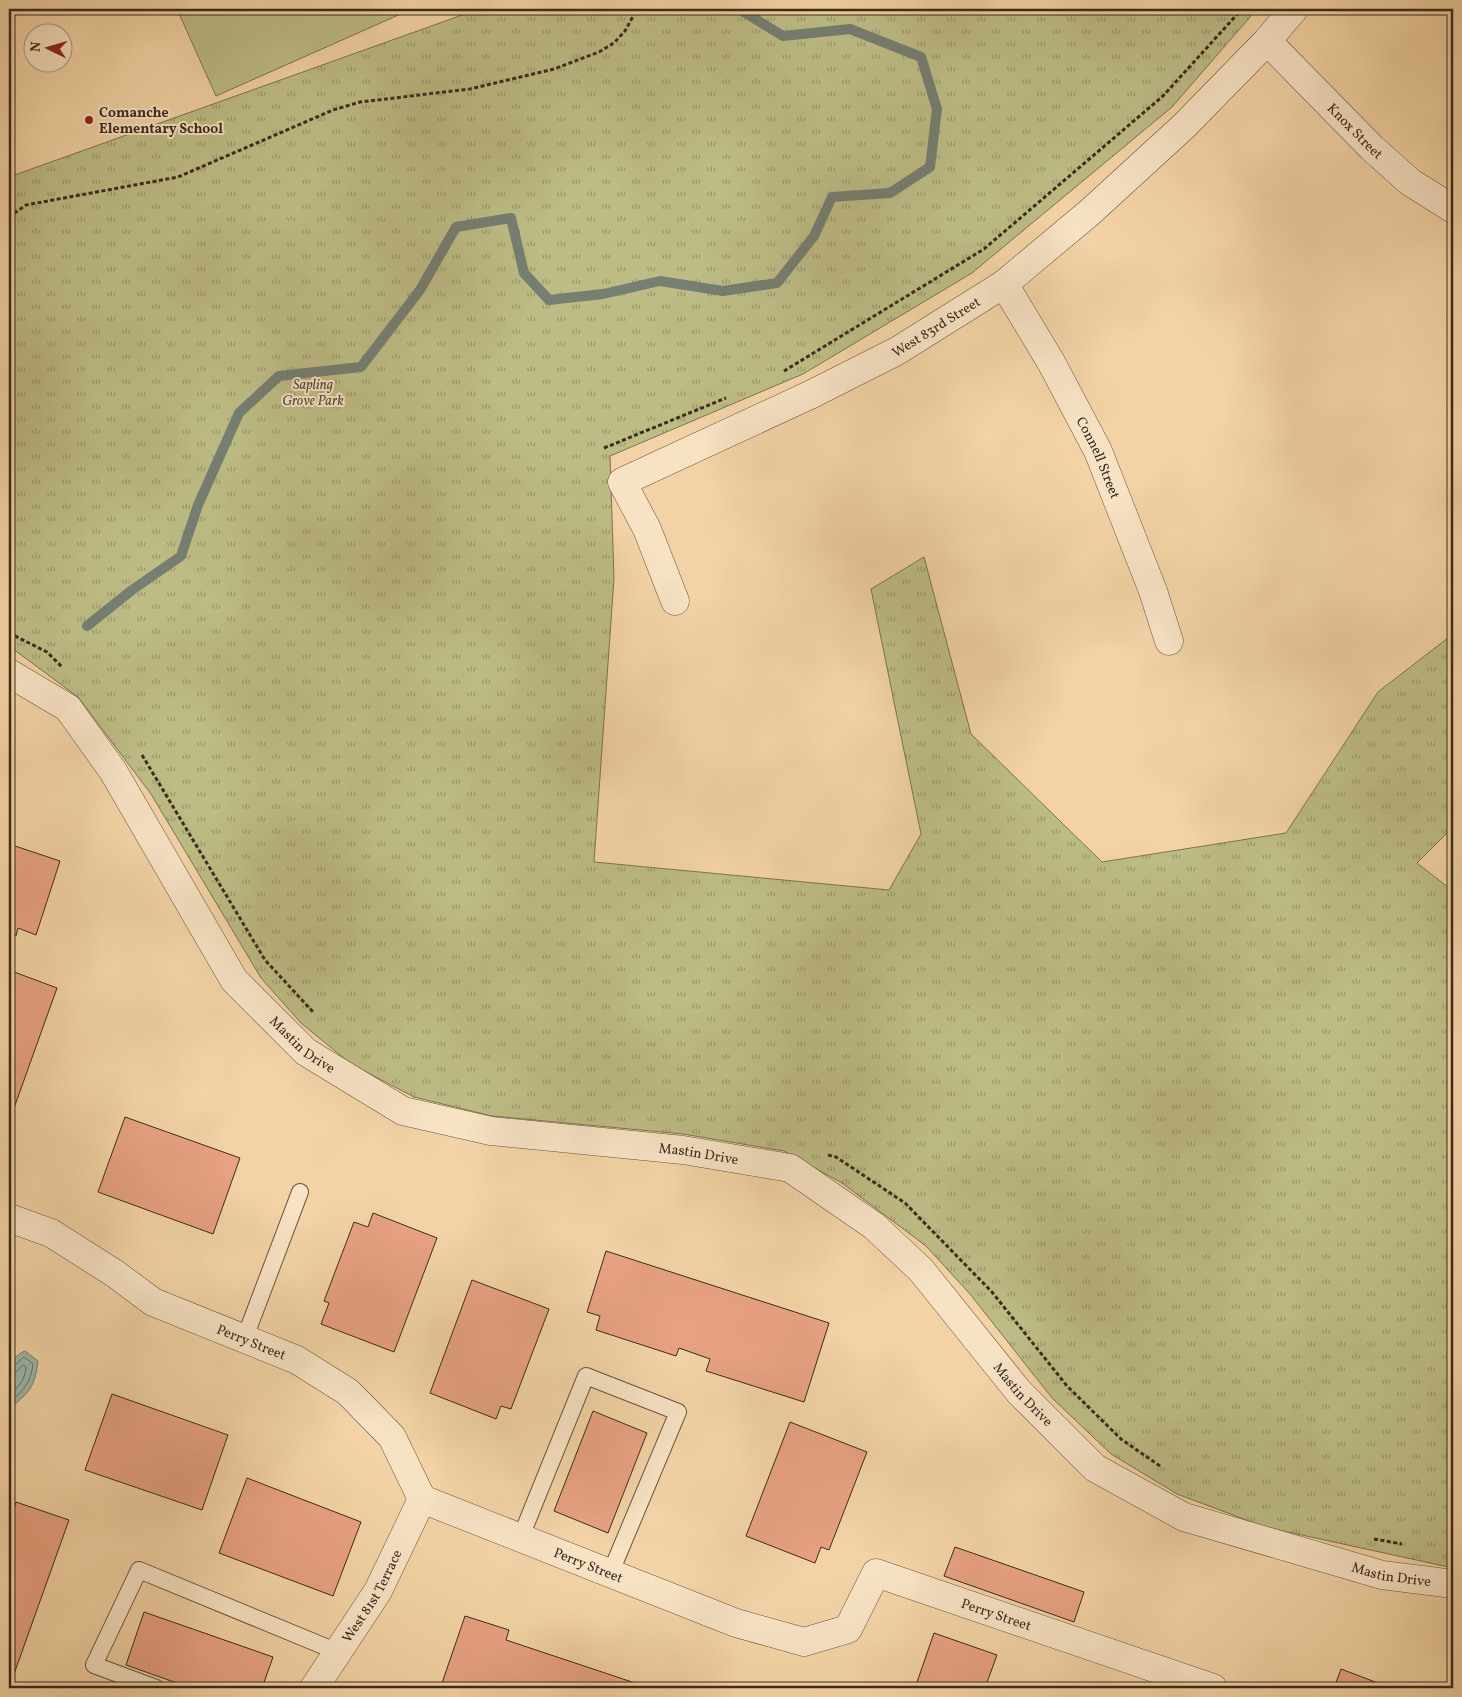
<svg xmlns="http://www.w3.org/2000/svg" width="1462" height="1697" font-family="Vollkorn,serif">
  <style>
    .grass { fill: url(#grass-tufts); stroke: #7c7352 }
    .pitch { fill: #bdbc85; stroke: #7c7352 }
    .water { fill: #9bb7a9; stroke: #757f72 }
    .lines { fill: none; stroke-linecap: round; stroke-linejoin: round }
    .shore { stroke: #6c7064; stroke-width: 1 }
    .stream { stroke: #757f72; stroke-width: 10 }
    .building { fill: #e7a281; stroke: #3c2a1f }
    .lane-casing { stroke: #6a5440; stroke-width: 18 }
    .street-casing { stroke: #6a5440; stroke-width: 29 }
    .path { stroke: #3c2a1f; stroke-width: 3; stroke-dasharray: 4 2.5; stroke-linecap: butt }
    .lane { stroke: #f7e2c4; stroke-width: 16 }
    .street { stroke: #f7e2c4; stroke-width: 28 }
    .poi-dot { fill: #8f2418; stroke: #f7e2c4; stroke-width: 2 }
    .labels { text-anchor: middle; stroke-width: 4; stroke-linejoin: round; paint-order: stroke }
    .poi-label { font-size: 14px; font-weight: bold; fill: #3c2a1f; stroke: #f7e2c4; text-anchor: start }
    .street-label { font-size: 14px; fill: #3c2a1f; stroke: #f7e2c4 }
    .park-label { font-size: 14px; font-style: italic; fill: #564733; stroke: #f7e2c4 }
  </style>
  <defs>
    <pattern id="grass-tufts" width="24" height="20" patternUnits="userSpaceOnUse" patternTransform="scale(1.25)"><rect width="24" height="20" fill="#bdbc85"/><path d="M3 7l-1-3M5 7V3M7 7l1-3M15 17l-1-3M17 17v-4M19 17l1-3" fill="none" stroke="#9b996c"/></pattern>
  </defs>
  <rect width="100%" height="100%" fill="#f3d3a5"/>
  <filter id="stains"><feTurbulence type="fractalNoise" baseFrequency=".004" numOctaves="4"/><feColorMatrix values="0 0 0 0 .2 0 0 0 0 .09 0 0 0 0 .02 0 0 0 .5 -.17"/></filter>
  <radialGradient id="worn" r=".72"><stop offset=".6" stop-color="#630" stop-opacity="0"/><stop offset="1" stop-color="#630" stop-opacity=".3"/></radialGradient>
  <polygon class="grass" points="479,9 1257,9 1172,107 972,273 803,374 610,456 614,578 594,862 889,890 921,834 871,589 924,557 971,734 1102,862 1286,833 1378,692 1453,634 1453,827 1417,863 1453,891 1453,1568 1265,1527 1177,1494 1111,1454 1052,1398 970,1294 926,1246 842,1183 784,1151 683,1134 492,1116 414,1097 351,1064 301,1023 261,978 151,794 78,697 9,646 9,177"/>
  <polygon class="pitch" points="177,9 412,9 216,96"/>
  <path class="water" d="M25 1351 38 1361C35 1387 29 1393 9 1409 9 1388 2 1360 25 1351Z"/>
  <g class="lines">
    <g class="shore">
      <path d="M9 1367 14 1366 24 1357 33 1364C31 1383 23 1391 9 1403"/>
      <path d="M9 1374 16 1372 23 1365 26 1367C25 1380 19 1387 9 1395"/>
    </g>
    <polyline class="stream" points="87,626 132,590 181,556 198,505 239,413 279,376 361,367 420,290 456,227 511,218 524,273 549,300 603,294 660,281 723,291 777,283 814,236 832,197 890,193 930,167 937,109 921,57 850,29 783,36 739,9"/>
  </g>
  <g class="building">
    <polygon points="9,844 60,861 36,935 18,928 16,936 9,933"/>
    <polygon points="9,970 57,988 9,1122"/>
    <polygon points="125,1117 240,1158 213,1234 98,1192"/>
    <polygon points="373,1213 437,1238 394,1352 321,1324 329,1303 324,1301 354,1222 368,1227"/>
    <polygon points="606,1251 829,1323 804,1402 706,1371 710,1359 679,1348 676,1356 596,1330 600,1316 587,1312"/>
    <polygon points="472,1280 549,1309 511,1409 501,1406 496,1419 430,1393"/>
    <polygon points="112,1394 228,1435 202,1510 85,1470"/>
    <polygon points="593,1411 647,1433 608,1533 554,1511"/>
    <polygon points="790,1422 867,1452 829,1550 821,1547 815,1563 746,1536"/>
    <polygon points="247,1478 361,1522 333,1596 219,1553"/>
    <polygon points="16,1502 69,1520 9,1688 9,1516 11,1517"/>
    <polygon points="955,1547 1084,1592 1074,1622 944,1576"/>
    <polygon points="144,1612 273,1657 262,1688 191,1688 126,1665"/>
    <polygon points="465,1616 509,1630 506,1640 635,1683 633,1688 448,1688 441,1686"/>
    <polygon points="934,1633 997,1655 985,1688 915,1688"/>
    <polygon points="1341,1669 1391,1688 1334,1688"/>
  </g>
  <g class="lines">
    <defs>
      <g id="lane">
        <polyline points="244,1340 300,1192"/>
        <polyline points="520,1539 586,1376 678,1412 610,1574"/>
        <polyline points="156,1688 94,1665 139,1570 338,1652"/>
      </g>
      <g id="street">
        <path id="s1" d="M1267 41 1372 148 1410 182 1453 209"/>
        <path id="s2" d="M1004 284 1051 362 1098 451 1153 591 1169 641"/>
        <path id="s3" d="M675 601 647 529 622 482 812 394 897 351 1004 284 1089 213 1184 126 1267 41 1294 9"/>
        <path id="s4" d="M9 673 68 708 113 771 234 980 306 1052 403 1111 491 1131 683 1150 790 1168 874 1226 921 1270 1019 1392 1095 1468 1184 1517 1382 1575 1453 1584"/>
        <path id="s5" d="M9 1218 51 1233 114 1273 153 1302 297 1360 348 1392 392 1437 422 1499 736 1623 804 1642 848 1629 876 1573 1213 1688"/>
        <path id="s6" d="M314 1688 378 1591 422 1499"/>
      </g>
    </defs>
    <use href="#lane" class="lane-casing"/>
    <use href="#street" class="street-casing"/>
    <g class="path">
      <polyline points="9,217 26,205 178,177 333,110 360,102 470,89 554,69 599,52 614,43 625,31 637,9"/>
      <polyline points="784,371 984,249 1163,96 1242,9"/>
      <polyline points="604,448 726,398"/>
      <polyline points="9,633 47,652 62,667"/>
      <polyline points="142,755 265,960 314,1013"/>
      <polyline points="828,1155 836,1157 905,1203 992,1292 1067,1386 1121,1439 1160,1466"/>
      <polyline points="1374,1539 1402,1544"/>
    </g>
    <use href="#lane" class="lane"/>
    <use href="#street" class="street"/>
  </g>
  <circle class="poi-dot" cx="89" cy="120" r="5"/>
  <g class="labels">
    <g class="poi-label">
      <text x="99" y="117">Comanche<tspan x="99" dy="16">Elementary School</tspan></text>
    </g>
    <g class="street-label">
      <text dy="5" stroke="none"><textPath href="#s1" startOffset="126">Knox Street</textPath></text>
      <text dy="5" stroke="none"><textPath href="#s3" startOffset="481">West 83rd Street</textPath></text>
      <text dy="5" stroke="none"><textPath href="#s2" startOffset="198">Connell Street</textPath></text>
      <text dy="5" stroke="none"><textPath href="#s4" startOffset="482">Mastin Drive</textPath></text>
      <text dy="5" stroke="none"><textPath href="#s4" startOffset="902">Mastin Drive</textPath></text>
      <text dy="5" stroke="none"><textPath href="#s5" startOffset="274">Perry Street</textPath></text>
      <text dy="5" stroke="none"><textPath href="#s4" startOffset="1322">Mastin Drive</textPath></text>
      <text dy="5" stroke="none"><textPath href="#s5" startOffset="694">Perry Street</textPath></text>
      <text dy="5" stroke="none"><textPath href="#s4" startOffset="1742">Mastin Drive</textPath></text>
      <text dy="5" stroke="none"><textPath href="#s6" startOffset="109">West 81st Terrace</textPath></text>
      <text dy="5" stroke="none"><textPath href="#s5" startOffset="1159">Perry Street</textPath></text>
    </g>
    <g class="park-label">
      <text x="313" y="389">Sapling<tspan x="313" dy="16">Grove Park</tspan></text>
    </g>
  </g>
  <rect width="1462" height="1697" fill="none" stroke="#f3d3a5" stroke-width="30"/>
  <rect x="10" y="10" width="1442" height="1677" fill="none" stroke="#3c2a1f" stroke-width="2.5"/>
  <rect x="15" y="15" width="1432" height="1667" fill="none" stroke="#3c2a1f"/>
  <g transform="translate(48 48) rotate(275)"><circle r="24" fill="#f7e2c4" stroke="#ac9882"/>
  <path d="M0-4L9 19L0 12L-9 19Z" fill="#8f2418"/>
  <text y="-8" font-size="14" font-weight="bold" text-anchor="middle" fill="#3c2a1f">N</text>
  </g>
  <rect width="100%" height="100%" filter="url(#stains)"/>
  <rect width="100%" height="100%" fill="url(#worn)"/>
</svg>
